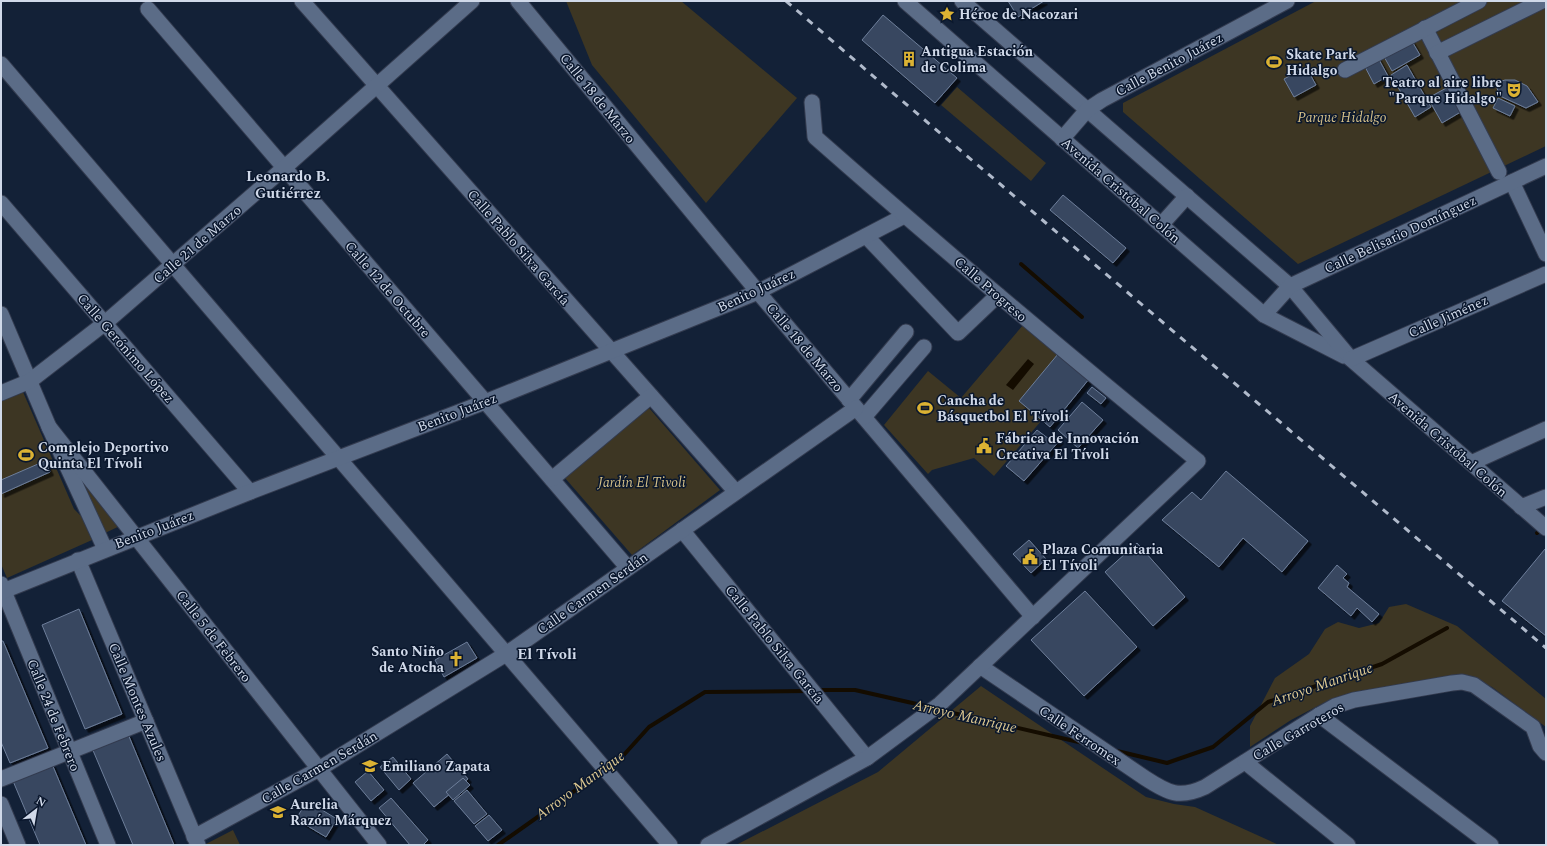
<svg xmlns="http://www.w3.org/2000/svg" width="1547" height="846" font-family="Spectral,serif">
  <style>
    .green { fill: #3d3623 }
    .water { fill: #140c00 }
    .lines { fill: none; stroke-linecap: round; stroke-linejoin: round }
    .stream { stroke: #140c00; stroke-width: 4 }
    .building { fill: #384760; stroke: #6d7e9a; filter: url(#shadow) }
    .street-casing { stroke: #333b4f; stroke-width: 17 }
    .street { stroke: #5b6c87; stroke-width: 15 }
    .rail { stroke: #b0bacb; stroke-width: 3; stroke-dasharray: 7 7; stroke-linecap: butt }
    .labels { text-anchor: middle; stroke-width: 3; stroke-linejoin: round; paint-order: stroke }
    .poi-label { font-size: 14px; font-weight: bold; fill: #d0d9e9; stroke: #0a172d; text-anchor: start }
    .street-label { font-size: 14px; fill: #d0d9e9; stroke: #0a172d }
    .park-label { font-size: 14px; font-style: italic; fill: #d4bf87; stroke: #0a172d }
    .neighbourhood-label { font-size: 15px; font-weight: bold; fill: #d0d9e9; stroke: #0a172d }
    .water-label { font-size: 15px; font-style: italic; fill: #ddc890; stroke: #0a172d }
  </style>
  <defs>
    <filter id="shadow"><feDropShadow dx="3.5" dy="3.5" stdDeviation="0" flood-color="#0009"/></filter>
  </defs>
  <rect width="100%" height="100%" fill="#132137"/>
  <g class="green">
    <polygon points="566,1 681,1 797,98 706,203 592,65"/>
    <polygon points="1316,1 1546,1 1546,146 1298,264 1123,112 1123,103"/>
    <polygon points="957,87 1046,163 1031,181 941,105"/>
    <polygon points="1023,325 1058,354 1019,401 1042,420 994,476 974,458 932,470 928,474 884,425 928,371 961,398"/>
    <polygon points="23,392 74,509 81,516 92,540 7,578 1,564 1,401"/>
    <polygon points="649,408 720,490 632,555 565,478"/>
    <polygon points="74,470 122,525 105,533"/>
    <polygon points="1406,604 1457,626 1546,699 1546,727 1492,687 1464,675 1418,681 1360,691 1331,699 1291,720 1250,747 1250,726 1275,678 1309,654 1325,629 1338,622 1359,628 1379,623 1389,607"/>
    <polygon points="981,686 1146,797 1174,804 1195,807 1279,845 736,845 878,772"/>
    <polygon points="233,830 240,845 204,845"/>
  </g>
  <polygon class="water" points="1028,359 1034,364 1013,390 1006,385"/>
  <g class="lines">
    <g class="stream">
      <polyline points="1021,264 1082,317"/>
      <polyline points="1537,533 1543,528"/>
      <polyline points="816,690 855,690 930,707"/>
      <polyline points="940,710 1083,743"/>
      <polyline points="1113,750 1167,763 1213,747 1268,702 1382,664 1447,628"/>
      <polyline points="498,845 621,758 649,727 705,692 808,691"/>
    </g>
  </g>
  <g class="building">
    <polygon points="1008,1 1044,1 1018,17"/>
    <polygon points="883,15 957,78 935,103 862,40"/>
    <polygon points="1410,38 1420,55 1392,71 1382,53"/>
    <polygon points="1377,56 1388,76 1374,84 1363,63"/>
    <polygon points="1407,65 1431,107 1415,117 1391,75"/>
    <polygon points="1306,67 1316,85 1294,97 1284,79"/>
    <polygon points="1505,80 1515,80 1527,86 1538,102 1526,108 1500,96 1495,83"/>
    <polygon points="1450,86 1464,110 1442,123 1428,98"/>
    <polygon points="1498,98 1515,106 1510,116 1493,108"/>
    <polygon points="1063,195 1126,248 1113,263 1050,210"/>
    <polygon points="1058,354 1089,379 1050,427 1019,401"/>
    <polygon points="1092,387 1106,398 1101,404 1087,393"/>
    <polygon points="1082,402 1103,420 1078,448 1058,430"/>
    <polygon points="1037,430 1049,439 1053,434 1060,440 1024,481 1006,466"/>
    <polygon points="45,461 50,472 1,494 1,480"/>
    <polygon points="1226,471 1308,541 1282,572 1243,538 1219,567 1162,520 1192,492 1201,500"/>
    <polygon points="1029,540 1046,559 1031,573 1013,554"/>
    <polygon points="1137,543 1185,597 1153,626 1105,572"/>
    <polygon points="1545,549 1546,550 1546,636 1502,601"/>
    <polygon points="1337,565 1347,574 1343,578 1349,583 1347,587 1379,614 1372,622 1357,608 1351,616 1318,588"/>
    <polygon points="1085,591 1137,647 1084,696 1031,640"/>
    <polygon points="79,609 122,714 85,729 42,625"/>
    <polygon points="1,641 3,641 48,748 10,763 1,742"/>
    <polygon points="467,642 477,658 444,677 435,660"/>
    <polygon points="128,734 174,845 133,845 92,748"/>
    <polygon points="447,754 468,779 434,807 413,783"/>
    <polygon points="393,757 411,779 399,790 380,767"/>
    <polygon points="52,764 86,845 40,845 13,781"/>
    <polygon points="368,771 384,790 371,801 355,782"/>
    <polygon points="463,778 470,785 453,800 446,792"/>
    <polygon points="467,790 487,814 474,824 454,801"/>
    <polygon points="391,798 428,840 423,845 410,845 379,808"/>
    <polygon points="307,801 337,819 326,837 296,819"/>
    <polygon points="489,815 502,830 488,841 475,826"/>
  </g>
  <g class="lines">
    <defs>
      <g id="street">
        <polyline points="302,1 736,492"/>
        <polyline points="518,1 758,292 1033,617"/>
        <polyline points="905,1 1264,315 1344,356"/>
        <polyline points="962,1 1290,286 1351,359 1546,528"/>
        <polyline points="148,9 628,568"/>
        <polyline points="1425,28 1499,172"/>
        <polyline points="1437,53 1542,1"/>
        <polyline points="1,64 670,845"/>
        <polyline points="1345,70 1479,1"/>
        <polyline points="1062,139 1087,110 1102,100 1287,1"/>
        <polyline points="1512,182 1546,254"/>
        <polyline points="1,203 250,492"/>
        <polyline points="1161,225 1187,196"/>
        <polyline points="866,236 958,333 998,295"/>
        <polyline points="1,314 49,427 105,549"/>
        <polyline points="1264,315 1290,286 1546,166"/>
        <polyline points="1351,359 1546,274"/>
        <polyline points="1,393 30,381 105,323 284,168 472,1"/>
        <polyline points="849,400 906,332"/>
        <polyline points="864,417 924,347"/>
        <polyline points="49,427 379,845"/>
        <polyline points="1471,463 1546,429"/>
        <polyline points="552,479 651,396"/>
        <polyline points="1521,507 1546,497"/>
        <polyline points="682,530 867,758"/>
        <polyline points="78,560 198,845"/>
        <polyline points="1,584 108,845"/>
        <polyline points="1,592 250,492 485,402 758,292 904,216"/>
        <path d="M980 666 1145 778C1168 793 1179 799 1205 787L1319 715 1335 706 1354 700 1452 683 1462 682 1474 685 1533 727 1540 746 1546 753"/>
        <polyline points="1319,715 1491,845"/>
        <polyline points="1245,762 1348,845"/>
        <polyline points="1,779 146,721"/>
        <polyline points="1,804 18,845"/>
        <polyline points="194,837 319,769 506,654 856,408"/>
        <path d="M708 845 867 758 940 704 1198 461C1068 355 941 248 815 137L812 102"/>
      </g>
    </defs>
    <use href="#street" class="street-casing"/>
    <use href="#street" class="street"/>
    <polyline class="rail" points="786,1 880,82 1546,648"/>
  </g>
  <defs>
    <symbol id="sight-bare" viewBox="-9 -9 18 18"><path d="M0-6L1.8-2.2L6-1.7L2.9 1.2L3.7 5.4L0 3.3L-3.7 5.4L-2.9 1.2L-6-1.7L-1.8-2.2Z" fill="#dbb233" stroke="#0a172d" stroke-width="2.5" paint-order="stroke"/></symbol>
    <symbol id="building-bare" viewBox="-9 -9 18 18"><path d="M-4-6H4V6H1V3H-1V6H-4ZM-2.5-4.3h1.7v1.8h-1.7ZM.8-4.3h1.7v1.8H.8ZM-2.5-1h1.7V.8h-1.7ZM.8-1h1.7V.8H.8Z" fill="#dbb233" stroke="#0a172d" stroke-width="2.5" paint-order="stroke"/></symbol>
    <symbol id="stadium-bare" viewBox="-9 -9 18 18"><path d="M0-5a6.5 5 0 1 0 0 10a6.5 5 0 1 0 0-10ZM-3.5-1.8h7v3.6h-7Z" fill="#dbb233" stroke="#0a172d" stroke-width="2.5" paint-order="stroke"/></symbol>
    <symbol id="theatre-bare" viewBox="-9 -9 18 18"><path d="M-5-5.5Q0-4 5-5.5V0Q5 5 0 6Q-5 5-5 0ZM-3.3-2.5H-1v1.5H-3.3ZM1-2.5H3.3v1.5H1ZM-2.8 1Q0 5.5 2.8 1Z" fill="#dbb233" stroke="#0a172d" stroke-width="2.5" paint-order="stroke"/></symbol>
    <symbol id="civic-bare" viewBox="-9 -9 18 18"><path d="M-.6-6.5H3V-4.5H.6V-3L4-1V1h2V6H-6V1h2V-1L-.6-3ZM-1.2 2.5V6h2.4V2.5Z" fill="#dbb233" stroke="#0a172d" stroke-width="2.5" paint-order="stroke"/></symbol>
    <symbol id="church-bare" viewBox="-9 -9 18 18"><path d="M-1.2-6h2.4v3.5h3.3v2.4h-3.3V6h-2.4V-.1h-3.3v-2.4h3.3Z" fill="#dbb233" stroke="#0a172d" stroke-width="2.5" paint-order="stroke"/></symbol>
    <symbol id="school-bare" viewBox="-9 -9 18 18"><path d="M0-5L7-2L0 1L-7-2ZM-4 1L0 2.5L4 1V4Q0 6-4 4Z" fill="#dbb233" stroke="#0a172d" stroke-width="2.5" paint-order="stroke"/></symbol>
  </defs>
  <g fill-rule="evenodd">
    <use href="#sight-bare" x="936" y="3" width="22" height="22"/>
    <use href="#building-bare" x="898" y="48" width="22" height="22"/>
    <use href="#stadium-bare" x="1263" y="51" width="22" height="22"/>
    <use href="#theatre-bare" x="1503" y="79" width="22" height="22"/>
    <use href="#stadium-bare" x="914" y="397" width="22" height="22"/>
    <use href="#civic-bare" x="973" y="435" width="22" height="22"/>
    <use href="#stadium-bare" x="15" y="444" width="22" height="22"/>
    <use href="#civic-bare" x="1019" y="546" width="22" height="22"/>
    <use href="#church-bare" x="445" y="648" width="22" height="22"/>
    <use href="#school-bare" x="359" y="755" width="22" height="22"/>
    <use href="#school-bare" x="267" y="801" width="22" height="22"/>
  </g>
  <g class="labels">
    <g class="poi-label">
      <text x="959" y="19">Héroe de Nacozari</text>
      <text x="921" y="56">Antigua Estación<tspan x="921" dy="16">de Colima</tspan></text>
      <text x="1286" y="59">Skate Park<tspan x="1286" dy="16">Hidalgo</tspan></text>
      <text x="1502" y="87" text-anchor="end">Teatro al aire libre<tspan x="1502" dy="16">"Parque Hidalgo"</tspan></text>
      <text x="937" y="405">Cancha de<tspan x="937" dy="16">Básquetbol El Tívoli</tspan></text>
      <text x="996" y="443">Fábrica de Innovación<tspan x="996" dy="16">Creativa El Tívoli</tspan></text>
      <text x="38" y="452">Complejo Deportivo<tspan x="38" dy="16">Quinta El Tívoli</tspan></text>
      <text x="1042" y="554">Plaza Comunitaria<tspan x="1042" dy="16">El Tívoli</tspan></text>
      <text x="444" y="656" text-anchor="end">Santo Niño<tspan x="444" dy="16">de Atocha</tspan></text>
      <text x="382" y="771">Emiliano Zapata</text>
      <text x="290" y="809">Aurelia<tspan x="290" dy="16">Razón Márquez</tspan></text>
    </g>
    <g class="street-label">
      <text transform="translate(1169 64) rotate(-28)" y="5">Calle Benito Juárez</text>
      <text transform="translate(598 98) rotate(51)" y="5">Calle 18 de Marzo</text>
      <text transform="translate(1121 190) rotate(41)" y="5">Avenida Cristóbal Colón</text>
      <text transform="translate(1400 234) rotate(-25)" y="5">Calle Belisario Domínguez</text>
      <text transform="translate(197 244) rotate(-41)" y="5">Calle 21 de Marzo</text>
      <text transform="translate(519 247) rotate(49)" y="5">Calle Pablo Silva García</text>
      <text transform="translate(388 289) rotate(49)" y="5">Calle 12 de Octubre</text>
      <text transform="translate(991 289) rotate(41)" y="5">Calle Progreso</text>
      <text transform="translate(756 290) rotate(-25)" y="5">Benito Juárez</text>
      <text transform="translate(1448 316) rotate(-24)" y="5">Calle Jiménez</text>
      <text transform="translate(805 347) rotate(50)" y="5">Calle 18 de Marzo</text>
      <text transform="translate(126 348) rotate(49)" y="5">Calle Gerónimo López</text>
      <text transform="translate(457 412) rotate(-21)" y="5">Benito Juárez</text>
      <text transform="translate(1448 444) rotate(41)" y="5">Avenida Cristóbal Colón</text>
      <text transform="translate(154 529) rotate(-21)" y="5">Benito Juárez</text>
      <text transform="translate(592 593) rotate(-35)" y="5">Calle Carmen Serdán</text>
      <text transform="translate(214 636) rotate(52)" y="5">Calle 5 de Febrero</text>
      <text transform="translate(775 644) rotate(51)" y="5">Calle Pablo Silva García</text>
      <text transform="translate(138 702) rotate(67)" y="5">Calle Montes Azules</text>
      <text transform="translate(54 715) rotate(68)" y="5">Calle 24 de Febrero</text>
      <text transform="translate(1298 731) rotate(-30)" y="5">Calle Garroteros</text>
      <text transform="translate(1080 735) rotate(34)" y="5">Calle Ferromex</text>
      <text transform="translate(319 767) rotate(-30)" y="5">Calle Carmen Serdán</text>
    </g>
    <g class="park-label">
      <text x="1342" y="122">Parque Hidalgo</text>
      <text x="642" y="487">Jardín El Tivoli</text>
    </g>
    <g class="neighbourhood-label">
      <text x="288" y="181">Leonardo B.<tspan x="288" dy="17">Gutiérrez</tspan></text>
      <text x="547" y="659">El Tívoli</text>
    </g>
    <g class="water-label">
      <text transform="translate(1322 684) rotate(-19)" y="5">Arroyo Manrique</text>
      <text transform="translate(965 716) rotate(13)" y="5">Arroyo Manrique</text>
      <text transform="translate(580 785) rotate(-36)" y="5">Arroyo Manrique</text>
    </g>
  </g>
  <rect width="1547" height="846" fill="none" stroke="#d0d9e9" stroke-width="4"/>
  <g transform="translate(36 810) rotate(31)" stroke="#0a172d" stroke-width="3" paint-order="stroke">
  <path d="M0-3L7 15L0 10L-7 15Z" fill="#d0d9e9"/>
  <text y="-6" font-size="11" font-weight="bold" text-anchor="middle" fill="#d0d9e9">N</text>
  </g>
</svg>
